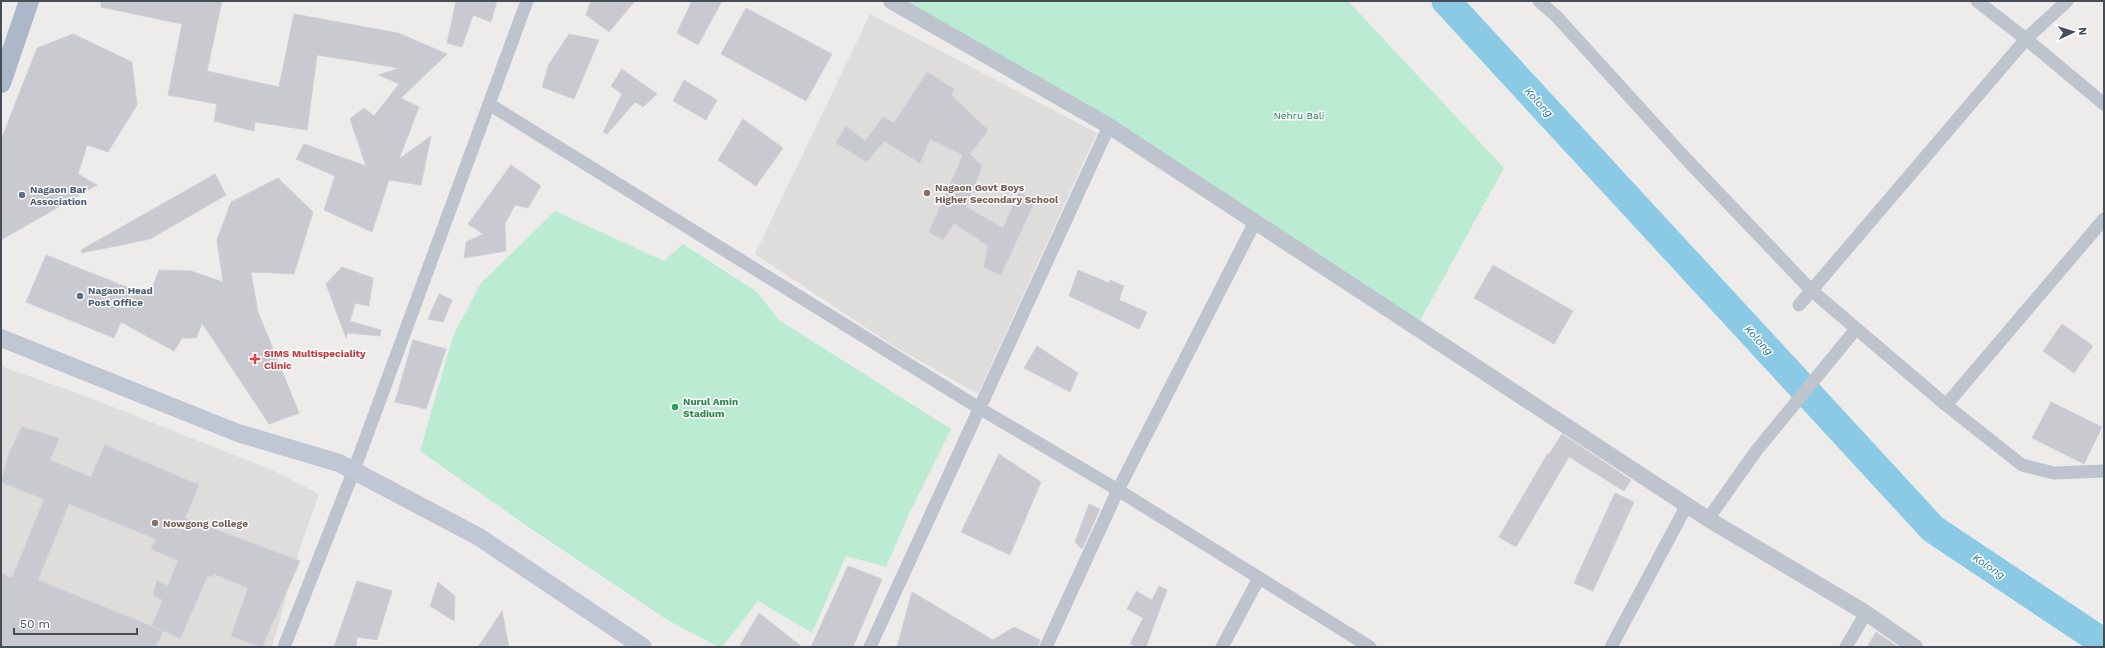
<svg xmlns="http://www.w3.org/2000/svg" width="2105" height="648" font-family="'Work Sans',sans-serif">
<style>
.education{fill:#dfdddc}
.green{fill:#bbebd2}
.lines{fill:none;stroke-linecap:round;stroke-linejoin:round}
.river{stroke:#8acae5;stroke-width:29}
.building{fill:#c9cad0;stroke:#d0d1d7}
.minor{stroke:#bdc4cd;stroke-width:13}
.tertiary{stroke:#bdc4cd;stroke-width:16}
.secondary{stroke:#bfc7d4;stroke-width:18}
.primary{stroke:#acb8c9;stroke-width:20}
.education-dot{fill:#8d6e63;stroke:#fff;stroke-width:1.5}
.service-dot{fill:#5c6f8a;stroke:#fff;stroke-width:1.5}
.health-dot{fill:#e0444e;stroke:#fff;stroke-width:1.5}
.leisure-dot{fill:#2e9e5b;stroke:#fff;stroke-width:1.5}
.labels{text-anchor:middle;stroke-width:3;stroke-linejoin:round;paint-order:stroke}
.park-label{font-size:10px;fill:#1b734f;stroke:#fff}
.education-label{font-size:10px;font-weight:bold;fill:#785e54;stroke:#fff;text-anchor:start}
.service-label{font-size:10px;font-weight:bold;fill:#4e5e75;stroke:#fff;text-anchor:start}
.health-label{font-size:10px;font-weight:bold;fill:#be3a42;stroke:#fff;text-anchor:start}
.leisure-label{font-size:10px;font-weight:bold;fill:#27864d;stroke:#fff;text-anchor:start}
.water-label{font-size:11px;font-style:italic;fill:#14739b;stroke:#fff}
</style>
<rect width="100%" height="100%" fill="#eeeceb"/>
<path class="education" d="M870,14l227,119 -119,261 -86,-49 -137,-91z
M1,366l92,33 179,71 47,24 -20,57 -27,96h-271z"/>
<path class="green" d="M891,1h457l156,167 -88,160 -307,-202z
M555,211l109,50 19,-17 74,48 22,28 172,109 -42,85 -23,53 -40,-11 -34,77 -54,-32 -36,46h-3l-50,-26 -142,-95 -107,-75 33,-115 28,-53z"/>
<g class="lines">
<path class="river" d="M1446,1l487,528 171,114"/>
</g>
<path class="building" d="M101,1h121l-15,70 72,16 15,-73 104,19 49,21 -46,44 18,9 -20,52 32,-23 -10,49 -32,-5 -17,52 -48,-22 11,-34 -39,-17 8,-15 62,22 -16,-47 14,-11 10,8 25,-32 -20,-9 20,-7 -82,-13 -10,75 -52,-8 -1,9 -40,-10 3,-17 -49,-9 14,-71 -81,-17z
M456,1h41l-6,21 -18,-7 -11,32 -15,-4z
M591,1h44l-26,31 -23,-17z
M692,1h30l-24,44 -21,-12z
M746,8l86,46 -26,47 -85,-47z
M73,34l59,28 5,43 -29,47 -21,-7 -9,29 19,11 -96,55v-100l36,-92z
M569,34l30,6 -25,59 -32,-12 7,-23z
M622,69l35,25 -14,13 -8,-5 -28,32 -4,-2 19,-38 -11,-8z
M927,72l27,17 -3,6 37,35 -18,24 12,12 -16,41 37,21 16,-36 16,9 -34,74 -17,-8 4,-21 -34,-23 -11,17 -14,-8 34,-77 -33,-16 -10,24 -36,-22 -17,21 -31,-19 10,-17 19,15 18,-24 11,6z
M684,80l33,20 -11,20 -33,-19z
M743,119l40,29 -27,38 -38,-26z
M511,165l30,21 -13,22 -13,-3 -10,19 1,27 -42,7 2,-16 17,-8 -15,-10z
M215,174l11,21 -76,44 -68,14 -1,-3z
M278,178l35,34 -19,62 -43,-2 7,40 41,101 -30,11 -67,-101 -6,15h-14l-8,13 -53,-29 -7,16 -88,-36 20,-47 103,41 10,-26 32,1 32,11 -6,-42 14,-38z
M1493,265l80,46 -19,33 -80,-46z
M342,267l31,11 -4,28 -14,-3 -5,18 31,9 -1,6 -33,-3 -1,5 -20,-54z
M1078,270l31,13 1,-3 14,6 -5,14 28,12 -8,17 -70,-33z
M439,294l13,6 -9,22 -15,-3z
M2062,324l31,22 -19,27 -31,-22z
M413,340l33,9 -20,60 -31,-7z
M1037,346l41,27 -8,19 -46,-24z
M2051,402l51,25 -18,37 -52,-26z
M22,427l37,11 -9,22 41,17 14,-32 94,40 -14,33 115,43 -38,86 -31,-11 17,-48 -34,-14 -2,3 -4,-2 -28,64 -28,-14 11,-25 -10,-4 4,-16 11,6 10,-26 -27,-11 5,-10 -87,-35 -31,76 125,51 -7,16h-155v-74l11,5 32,-79 -43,-17 8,-29z
M1562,434l69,46 -7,11 -55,-34 -53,90 -17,-10 49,-84 1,1z
M999,454l42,28 -31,73 -49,-23z
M1615,493l19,9 -41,89 -19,-8z
M1089,504l11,5 -18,40 -7,-7z
M848,566l34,13 -29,68h-42z
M357,581l35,10 -15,49 -20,-3 -1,10h-22z
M438,582l17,14 -1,25 -24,-15z
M1159,586l8,4 -21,57h-8l-8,-3 13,-26 -16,-9 9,-18 16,9z
M912,592l81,48 21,-13 26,13 -2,7h-141z
M502,611l7,36h-31z
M759,613l43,34h-63z
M1876,632l22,15h-31z"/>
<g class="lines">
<path class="minor" d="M1539,1l18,16 131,144 123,129 135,115 76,60 32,8 50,-2
M1977,1l49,38 78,65
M489,104l490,304 139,82 252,157
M1799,305l227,-266 41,-38
M1946,405l158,-186
M1708,519l48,-68 100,-122
M284,647l70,-177 173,-469
M870,647l239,-521
M1046,647l72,-157 137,-268
M1222,647l37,-69
M1611,647l76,-142
M1846,647l20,-34"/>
<path class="tertiary" d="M891,1l218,125 599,393 158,94 49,34"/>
<path class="secondary" d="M1,338l237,95 101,30 140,74 164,110"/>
<path class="primary" d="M1,83l28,-82"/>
</g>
<g class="education-dot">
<circle cx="927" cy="193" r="4"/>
<circle cx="155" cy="523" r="4"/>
</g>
<g class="service-dot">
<circle cx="22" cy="195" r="4"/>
<circle cx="80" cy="296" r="4"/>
</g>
<path class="health-dot" d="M253 353h4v4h4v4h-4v4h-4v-4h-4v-4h4z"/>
<circle class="leisure-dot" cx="675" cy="407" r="4"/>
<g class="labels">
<g class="park-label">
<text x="1299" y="119">Nehru Bali</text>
</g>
<g class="education-label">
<text x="935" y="191">Nagaon Govt Boys<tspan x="935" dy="12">Higher Secondary School</tspan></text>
<text x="163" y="527">Nowgong College</text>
</g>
<g class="service-label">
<text x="30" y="193">Nagaon Bar<tspan x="30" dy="12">Association</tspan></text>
<text x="88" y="294">Nagaon Head<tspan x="88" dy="12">Post Office</tspan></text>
</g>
<g class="health-label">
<text x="264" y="357">SIMS Multispeciality<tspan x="264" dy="12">Clinic</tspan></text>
</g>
<g class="leisure-label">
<text x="683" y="405">Nurul Amin<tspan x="683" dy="12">Stadium</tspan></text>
</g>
<g class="water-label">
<text transform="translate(1539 102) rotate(47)" y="4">Kolong</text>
<text transform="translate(1759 340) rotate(47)" y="4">Kolong</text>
<text transform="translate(1989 566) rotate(34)" y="4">Kolong</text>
</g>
</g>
<rect width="2105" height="648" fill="none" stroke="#454d57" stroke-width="4"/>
<g transform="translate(2073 32) rotate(86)" stroke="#ffffff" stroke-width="3" paint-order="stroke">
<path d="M0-3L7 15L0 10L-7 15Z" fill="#454d57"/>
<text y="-6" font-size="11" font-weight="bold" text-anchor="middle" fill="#454d57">N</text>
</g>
<path d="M14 628v6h123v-6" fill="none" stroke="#454d57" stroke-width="2"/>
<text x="20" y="628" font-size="12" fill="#454d57" stroke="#ffffff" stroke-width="3" paint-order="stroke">50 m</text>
</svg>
